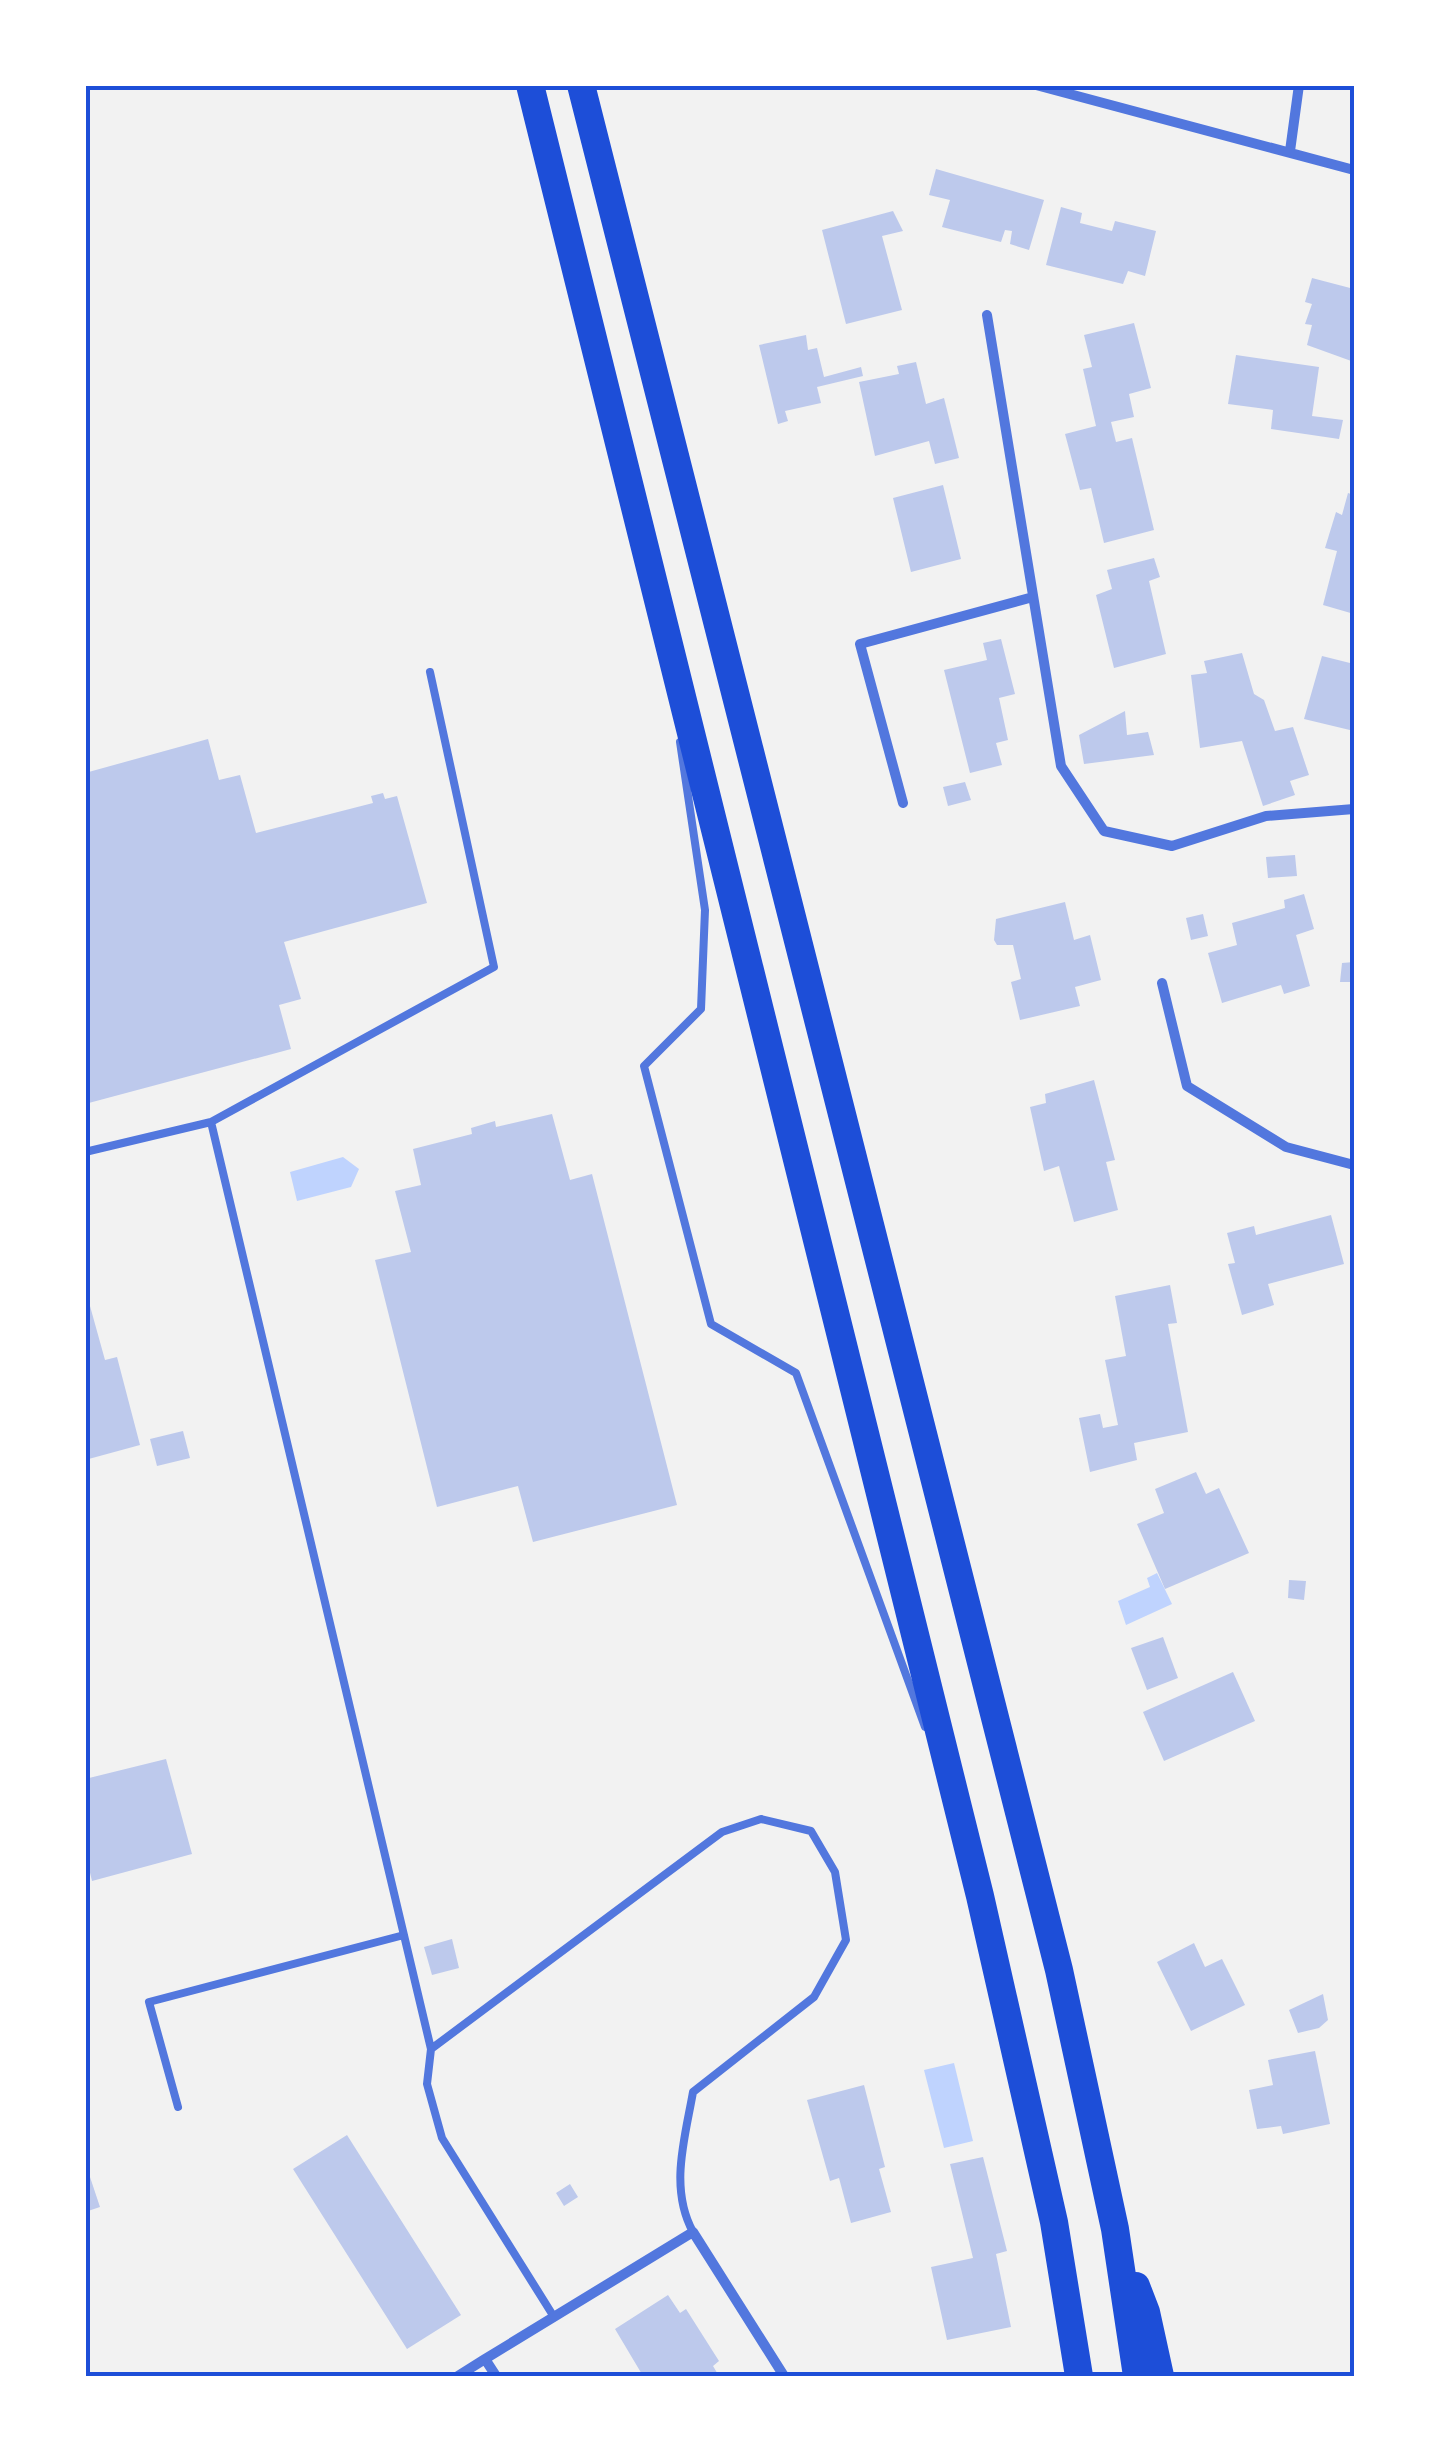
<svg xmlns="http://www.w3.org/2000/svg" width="1439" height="2461" font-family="'Fira Sans',sans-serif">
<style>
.water{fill:#bfd3fe}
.building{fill:#bdc9ec}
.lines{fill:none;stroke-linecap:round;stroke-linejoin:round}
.service{stroke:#5277de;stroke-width:8}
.minor{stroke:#5277de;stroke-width:10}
.trunk{stroke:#1d4ed8;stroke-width:28}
.neatline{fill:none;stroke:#1d4ed8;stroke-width:4}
</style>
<rect width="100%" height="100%" fill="#f2f2f2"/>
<path class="water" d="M343,1157l16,12 -8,18 -54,14 -7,-29z
M1157,1573l15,31 -46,21 -8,-24 32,-14 -3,-9z
M954,2063l19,78 -29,7 -20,-78z"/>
<path class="building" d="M936,169l108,31 -15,50 -19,-6 2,-13 -7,-1 -4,12 -59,-15 8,-27 -21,-5z
M1061,207l21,6 -2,10 32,8 3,-10 41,10 -11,45 -17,-5 -5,13 -77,-19z
M893,211l10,20 -21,5 20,74 -56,14 -24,-94z
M1312,278l42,11v73l-47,-17 5,-20 -7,-1 7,-20 -7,-2z
M1134,323l17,65 -22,6 5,23 -23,5 5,20 16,-4 22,92 -50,13 -13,-55 -11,2 -15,-56 31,-8 -13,-57 9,-2 -8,-32z
M806,335l2,15 9,-2 7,29 37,-10 2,9 -46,11 4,16 -36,8 3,10 -10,3 -19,-79z
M1236,355l83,12 -7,49 31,4 -4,19 -68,-10 2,-19 -45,-6z
M916,362l10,42 18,-6 15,60 -24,6 -6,-23 -54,15 -16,-74 40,-8 -2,-8z
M943,485l18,74 -50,13 -18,-74z
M1348,493l6,2v119l-31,-9 14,-54 -12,-3 11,-36 6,3z
M1154,558l6,19 -11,4 17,73 -52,14 -18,-73 16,-6 -5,-19z
M1001,639l14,55 -16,4 9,42 -12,3 6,22 -32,8 -26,-103 43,-10 -4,-17z
M1242,653l12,41 10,6 11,31 18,-4 16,48 -19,6 5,14 -32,11 -21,-65 -42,7 -9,-73 16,-2 -3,-12z
M1322,656l32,8v67l-50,-12z
M1125,711l2,24 21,-3 6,23 -70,9 -5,-29z
M208,739l11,41 21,-5 16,58 117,-30 -2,-7 12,-3 2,6 12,-3 30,107 -143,39 17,57 -22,6 12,44 -206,55v-331z
M965,782l6,18 -23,6 -5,-19z
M1295,855l2,21 -29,2 -2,-21z
M1304,894l10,35 -18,6 14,51 -26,8 -3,-9 -59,18 -14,-50 29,-8 -5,-22 53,-15 -1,-8z
M1065,902l9,38 16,-5 11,45 -26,7 5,19 -60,14 -9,-38 10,-3 -8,-34h-16l-3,-5 2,-21z
M1203,914l5,22 -17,4 -5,-22z
M1354,962v20h-14l2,-19z
M1094,1080l21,80 -9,2 12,48 -44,12 -15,-56 -15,5 -14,-64 16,-4 -1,-9z
M552,1114l18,66 22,-6 85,331 -144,37 -15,-56 -81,21 -62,-247 36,-8 -16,-61 26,-6 -8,-36 59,-15 -1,-6 24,-7 1,6z
M1331,1215l13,49 -76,20 6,21 -32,10 -14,-51 7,-1 -8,-30 27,-7 2,9z
M1170,1285l7,38 -9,1 20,108 -54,11 3,17 -47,12 -11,-54 21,-4 3,14 15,-3 -13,-65 21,-4 -11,-60z
M85,1288l20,72 12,-3 23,88 -55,15z
M183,1431l7,27 -33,8 -7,-27z
M1196,1472l10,22 13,-6 30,65 -84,36 -28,-65 27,-11 -9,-24z
M1289,1580l17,1 -2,19 -16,-2z
M1163,1637l15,41 -31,12 -16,-42z
M1233,1672l22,49 -91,40 -21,-49z
M166,1759l26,95 -100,27 -7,-29v-73z
M452,1939l7,29 -27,7 -8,-28z
M1194,1943l11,24 17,-8 23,46 -54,26 -34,-69z
M1323,1994l5,26 -9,8 -21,5 -9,-23z
M1315,2051l15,73 -47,10 -2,-8 -24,3 -8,-39 24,-5 -5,-25z
M864,2085l21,82 -6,2 12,43 -40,11 -12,-45 -9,3 -23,-81z
M347,2135l114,180 -54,34 -114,-180z
M983,2157l24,94 -11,3 15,73 -64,13 -16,-73 42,-9 -23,-94z
M85,2162l15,45 -15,5z
M570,2184l8,13 -14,9 -8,-13z
M668,2295l12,18 6,-4 33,52 -6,5 6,10h-76l-28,-47z"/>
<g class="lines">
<path class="service" d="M430,672l64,295 -283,155 220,927
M680,742l25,168 -4,99 -57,57 67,258 85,49 129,354
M85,1152l126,-30
M178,2107l-29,-105 255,-67
M554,2317l-112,-179 -15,-54 4,-35 291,-217 39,-13 50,12 24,41 11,68 -32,57 -121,95c-8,46 -24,96 0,140"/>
<path class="minor" d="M1036,85l318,85
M1290,151l9,-66
M987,315l74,451 43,65 68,15 94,-30 88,-7
M903,803l-43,-159 173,-47
M1162,983l25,103 99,61 68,18
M485,2359l208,-127 91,144
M458,2376l27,-17 11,17"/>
<path class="trunk" d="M530,85l450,1811 74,326 25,154
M581,85l478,1885 56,259 22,147
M1136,2286l10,26 14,64"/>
</g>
<rect width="1439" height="2461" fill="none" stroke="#ffffff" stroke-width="175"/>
<rect x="88" y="88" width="1264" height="2286" class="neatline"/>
</svg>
